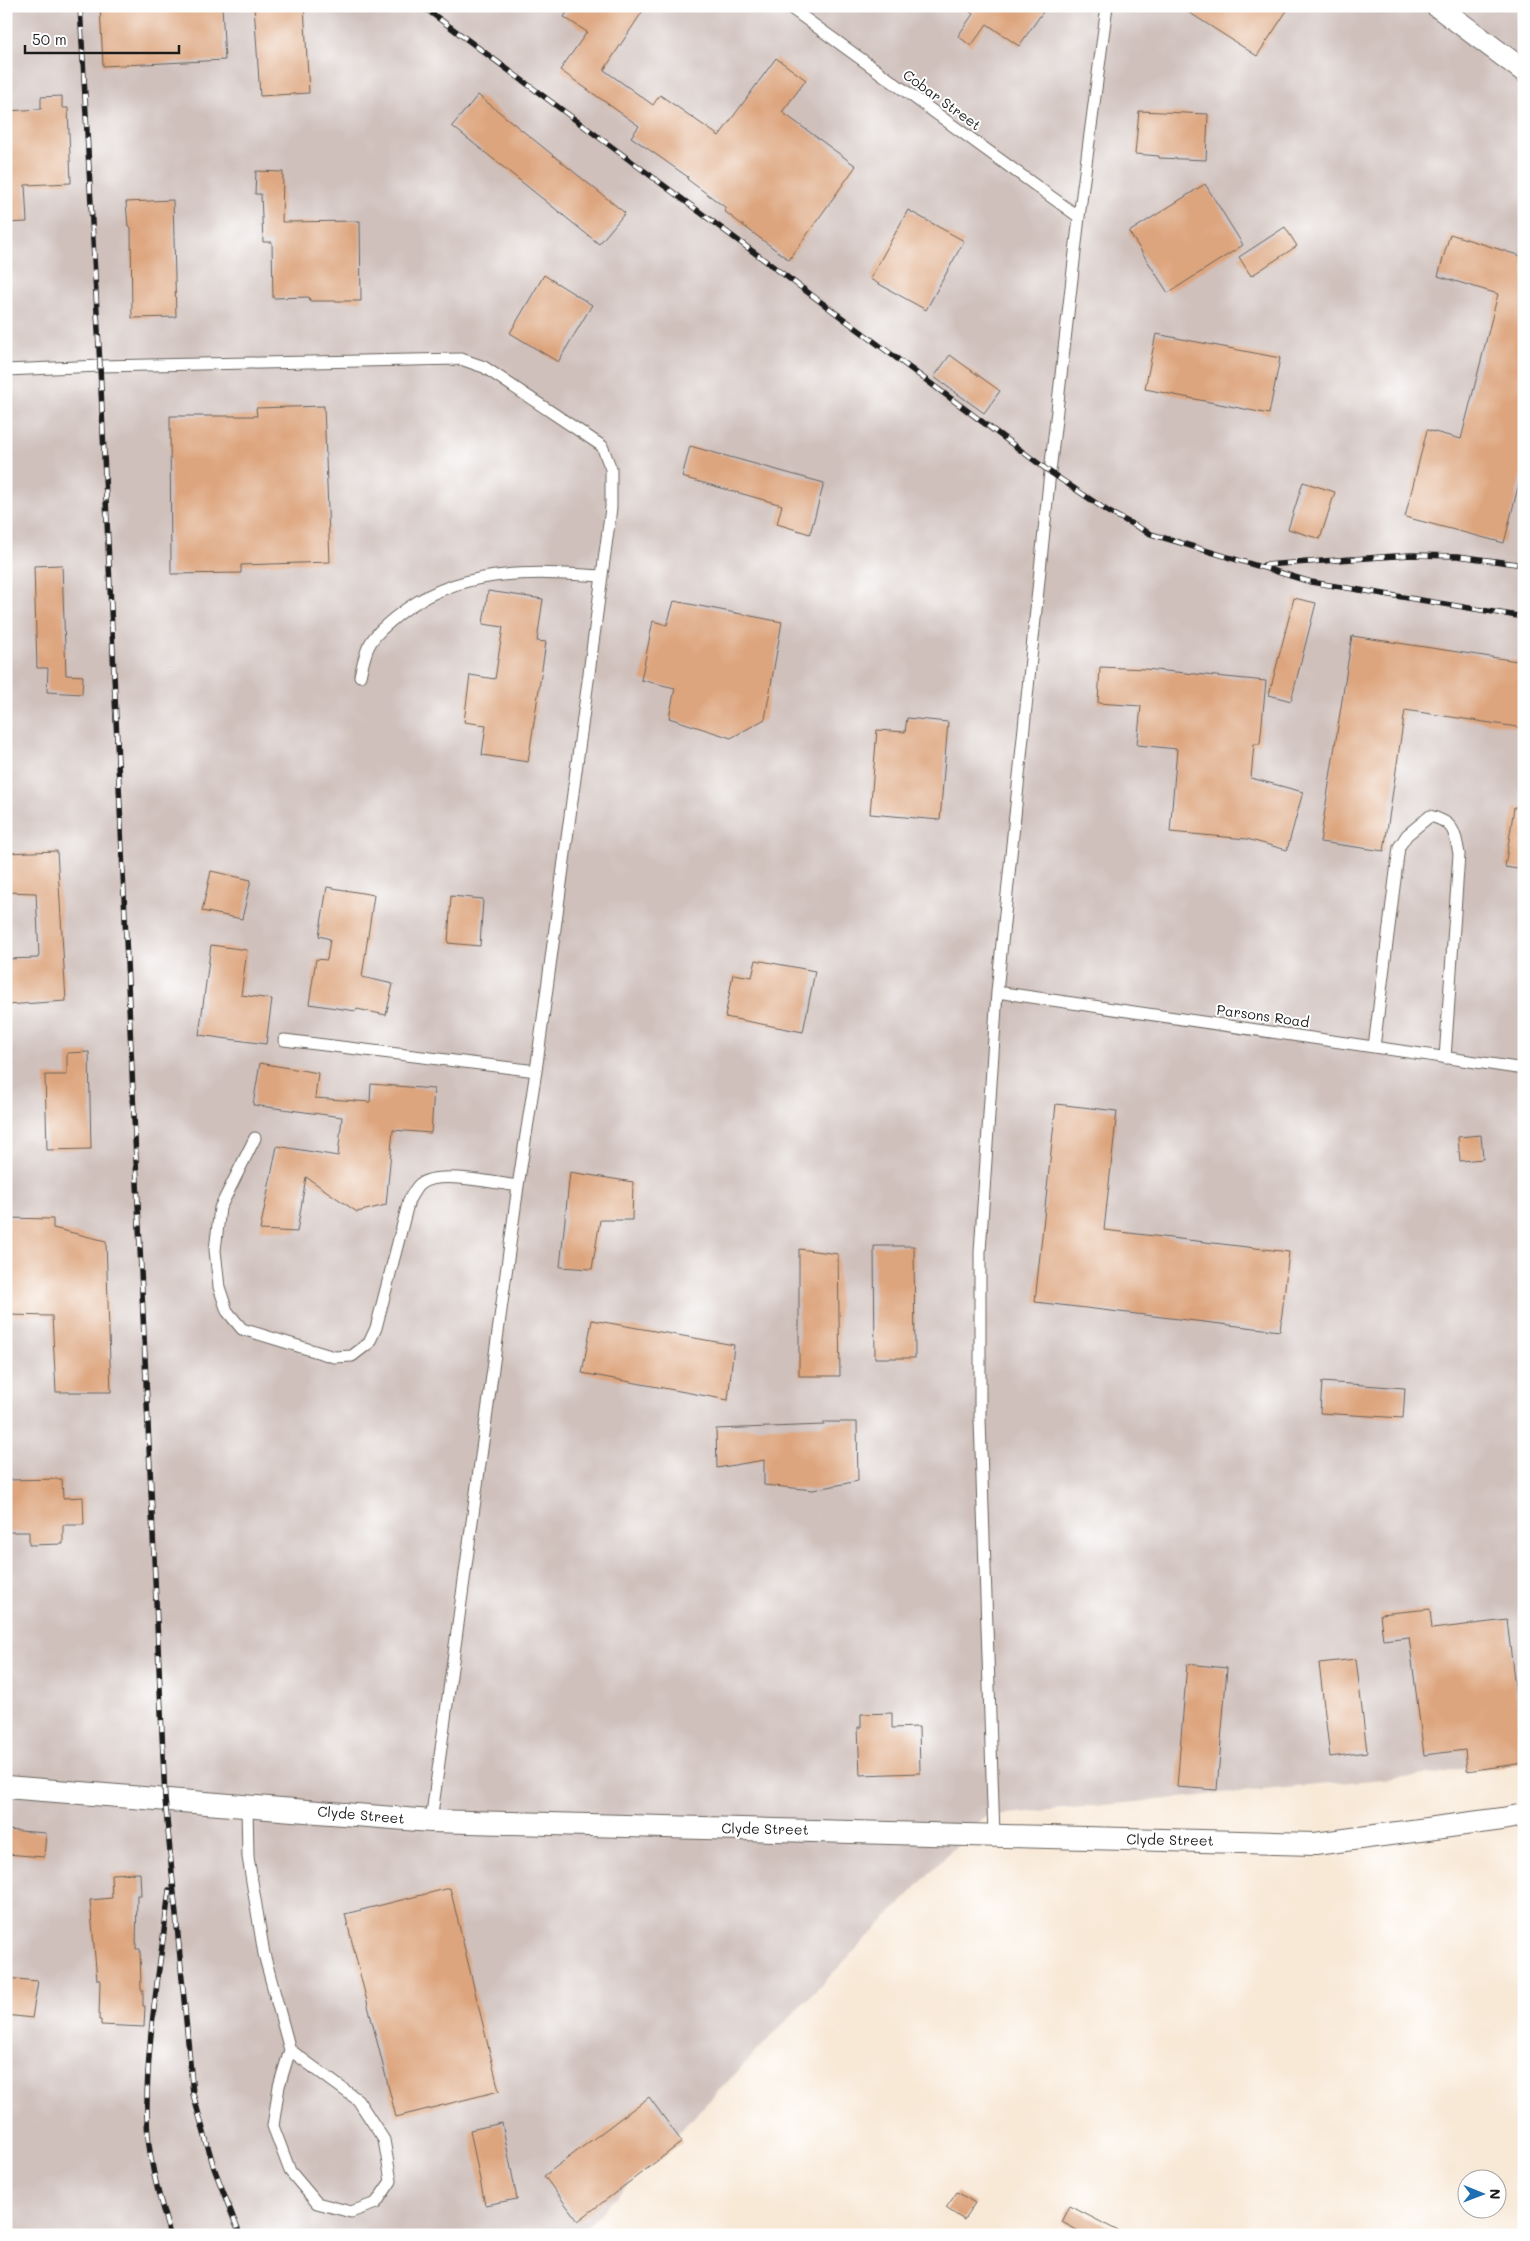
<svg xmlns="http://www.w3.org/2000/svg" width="1530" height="2241" font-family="Mali,sans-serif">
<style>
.industrial{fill:#cfc0bb}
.building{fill:#dda57e}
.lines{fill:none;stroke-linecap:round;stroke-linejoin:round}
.service-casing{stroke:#69635d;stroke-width:13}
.minor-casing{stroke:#69635d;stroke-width:24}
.service{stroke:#fff;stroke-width:11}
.minor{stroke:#fff;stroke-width:22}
.rail-casing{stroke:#1c1c1c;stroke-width:5.5}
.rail{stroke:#fff;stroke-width:4;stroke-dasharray:11;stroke-linecap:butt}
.labels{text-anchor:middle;stroke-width:4;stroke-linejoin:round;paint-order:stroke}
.street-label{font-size:14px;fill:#1c1c1c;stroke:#fff}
</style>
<rect width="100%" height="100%" fill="#fff"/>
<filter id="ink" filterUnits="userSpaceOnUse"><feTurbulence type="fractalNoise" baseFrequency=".02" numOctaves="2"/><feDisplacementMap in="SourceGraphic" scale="10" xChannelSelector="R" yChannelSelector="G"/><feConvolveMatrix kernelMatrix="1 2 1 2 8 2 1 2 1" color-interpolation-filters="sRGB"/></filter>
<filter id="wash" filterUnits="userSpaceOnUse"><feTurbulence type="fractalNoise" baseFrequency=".0096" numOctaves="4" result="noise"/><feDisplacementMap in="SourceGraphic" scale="20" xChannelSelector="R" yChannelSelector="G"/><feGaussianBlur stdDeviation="1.12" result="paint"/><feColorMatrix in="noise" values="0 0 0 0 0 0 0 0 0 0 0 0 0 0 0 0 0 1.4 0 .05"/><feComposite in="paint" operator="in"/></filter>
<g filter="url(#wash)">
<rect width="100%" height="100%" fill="#f8e8d6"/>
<path class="industrial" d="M6,6h1518v1748l-87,20 -452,42 -406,419h-573z"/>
<g id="blocks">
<path class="building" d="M100,6h122l3,54 -122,6z
M254,6h50l5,87 -49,3z
M571,6h75l-42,64 49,35 7,-10 59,41 57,-78 30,22 -24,32 74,54 -67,94 -65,-49 2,-3 -39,-29 1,-2 -57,-40 8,-11 -79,-56 27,-38 -23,-15z
M962,6h85l-28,40 -32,-22 -16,22 -13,-10 15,-22z
M1179,6h111l-33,50z
M478,95l147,118 -26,31 -147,-118z
M62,96v12h6l3,75 -46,2 2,37 -21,1v-112l35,-2v-12z
M1139,111l69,3 -2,46 -47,-2v-2l-24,-2z
M256,171l27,1 -1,50 78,-1 1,80h-51l-1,-4 -36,1 -1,-56h-9l-2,-48h-6z
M1205,184l38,61 -75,48 -39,-61z
M173,200l3,117 -44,1 -1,-91h-3l-2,-25z
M908,210l56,31 -38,69 -56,-31z
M1285,227l12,19 -46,30 -12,-19z
M1450,234l74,23v206l-20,80 -99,-26 22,-87 34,9 37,-145 -60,-18z
M544,275l48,30 -34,57 -48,-29z
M1156,334l124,24 -11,56 -124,-25z
M950,355l50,36 -16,22 -50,-36z
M324,406l6,156 -89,3v8l-70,1 -1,-158h87l-1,-8z
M690,446l134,37 -14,51 -33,-10 5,-19 -100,-28z
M1303,482l32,10 -15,47 -32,-10z
M62,565l4,110 17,1 -1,18 -35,-2 1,-24h-11l-3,-102z
M488,591l55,8 -6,42 9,1 -18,120 -46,-7 4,-30 -22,-3 6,-47 25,4 8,-52 -20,-3z
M1294,598l22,5 -25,98 -22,-6z
M674,601l108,21 -17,97 -34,19 -62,-20 6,-30 -34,-8 12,-59 14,4z
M1352,636l172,26v66l-119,-18 -21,141 -64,-9z
M1100,667l45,2 121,12 -6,63h-6l-3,34 52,14 -16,58 -40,-11 -77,-7 7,-83 -40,-4 4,-39 -43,-3z
M907,718l41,4 -8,98 -70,-6 7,-84 28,2z
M1514,807l10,1v62l-19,-3z
M57,851l9,150 -60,4v-46l32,-1 1,-3 -3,-62 -30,-1v-39z
M211,871l40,9 -9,39 -40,-8z
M327,887l47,8 -12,82 31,7 -7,31 -29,-6 -1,2 -47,-7 7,-45 11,1 3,-21 -11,-3z
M451,896l32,3 -3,47 -32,-3z
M211,945l36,5 -6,45 31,4 -6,45 -67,-9z
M756,960l59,11 -12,61 -78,-15 8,-43 19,3z
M89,1052l2,97 -44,1 -2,-75h22v-22z
M260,1063l58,10 -3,25 55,4 1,-18 63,5 -3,44 -38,-3 -7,75 -29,7 -51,-35 -9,55 -37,-2 17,-84 61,10 4,-39 -89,-12z
M1056,1104l61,7 -13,119 185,22 -9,79 -245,-29z
M1481,1135l2,24 -23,2 -2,-24z
M570,1172l63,10 -1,38h-32l-8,49 -32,-2z
M6,1218l47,1v9l53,13 5,151h-55l-4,-76 -46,-1z
M874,1246h40l1,112h-40z
M799,1249l39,5 2,122h-41z
M592,1320l142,25 -6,55 -146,-27z
M1322,1382l83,6 -2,30 -83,-5z
M824,1422h33l1,59 -45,9 -49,-5v-25l-47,8 -1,-39 108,-4z
M62,1479l1,19 20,-1 1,28h-21v19l-34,1v-13h-23l1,-52z
M1430,1609l2,20 75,-9 17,143 -57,8 -2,-21 -41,5 -15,-118 -26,3 -3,-26z
M1356,1659l11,93 -37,5 -11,-94z
M1187,1664l40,4 -10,122 -40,-3z
M892,1713v15l27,-1 1,46 -60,2 -2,-48h3v-13z
M6,1830l40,3 -2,24 -38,-3z
M140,1873l1,22h-4l-1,54h4l1,41h2v16h2l-1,21 -43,-2v-5h-2l1,-40h-3l-7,-80 22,-2 -1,-24z
M450,1888l49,203 -103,26 -51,-203z
M6,1978l32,3 -6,37 -26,-3z
M649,2097l33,45 -104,79 -34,-45z
M502,2123l15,76 -32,6 -15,-75z
M957,2192l18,11 -11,17 -18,-12z
M1070,2206l56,29h-40l-24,-13z"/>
</g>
</g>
<g filter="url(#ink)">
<use href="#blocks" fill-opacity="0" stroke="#69635d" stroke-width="1"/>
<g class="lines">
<g class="service-casing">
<path id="service" d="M788,6l291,211
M6,370l94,-4 361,-7 23,8 118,79 9,23v39l-75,563 -18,115 -87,635
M360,676c2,-9 4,-18 7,-26 5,-14 19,-25 30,-34 59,-48 132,-45 204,-40
M997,992l527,77
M284,1040l252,31
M1374,1047l25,-200 8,-12 23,-19c24,6 25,16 29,38l-14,204
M255,1138l-35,70 -5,42 4,37 8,24 15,18 92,28 18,-1 17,-13 7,-15 33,-128c3,-5 7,-13 11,-16 18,-14 76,-1 98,2
M247,1806l1,51 16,97 26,96 -11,36 -6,40 17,45 27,32 34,9 25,-9 15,-22 -7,-41 -26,-40 -68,-50
M994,1835l-14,-416v-167l17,-260 53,-520 29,-255 28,-211"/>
</g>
<g class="minor-casing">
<path id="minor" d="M1437,6l87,65
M6,1787l425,34 884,23 187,-25 22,-4"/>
</g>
<use href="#service" class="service"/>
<use href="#minor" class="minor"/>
<g class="rail-casing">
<path id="rail" d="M80,6l20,360 65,1433 28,295 21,74 26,67
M422,6l628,466 59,40 42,22 160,48 213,35
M6,16l5,-10
M1264,565l147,-10 47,1 66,9
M169,1890c-8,75 -23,149 -22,225 0,41 12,81 23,120"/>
</g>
<use href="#rail" class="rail"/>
</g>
</g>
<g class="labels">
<g class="street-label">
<text transform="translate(942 100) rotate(36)" y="5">Cobar Street</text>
<text transform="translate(1263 1016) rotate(8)" y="5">Parsons Road</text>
<text transform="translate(361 1815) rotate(5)" y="5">Clyde Street</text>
<text transform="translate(765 1829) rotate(1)" y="5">Clyde Street</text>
<text transform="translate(1170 1840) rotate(1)" y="5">Clyde Street</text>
</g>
</g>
<rect width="1530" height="2241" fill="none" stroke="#fff" stroke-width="25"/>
<g transform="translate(1482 2194) rotate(91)"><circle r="24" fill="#ffffff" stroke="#a4a4a4"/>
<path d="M0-4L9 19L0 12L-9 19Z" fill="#1f6fb2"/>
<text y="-8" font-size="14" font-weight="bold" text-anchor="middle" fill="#1c1c1c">N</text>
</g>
<path d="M25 45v8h154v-8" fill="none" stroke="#1c1c1c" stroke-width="2.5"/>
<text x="32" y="45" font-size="15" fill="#1c1c1c" stroke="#ffffff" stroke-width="4" paint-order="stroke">50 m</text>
</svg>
